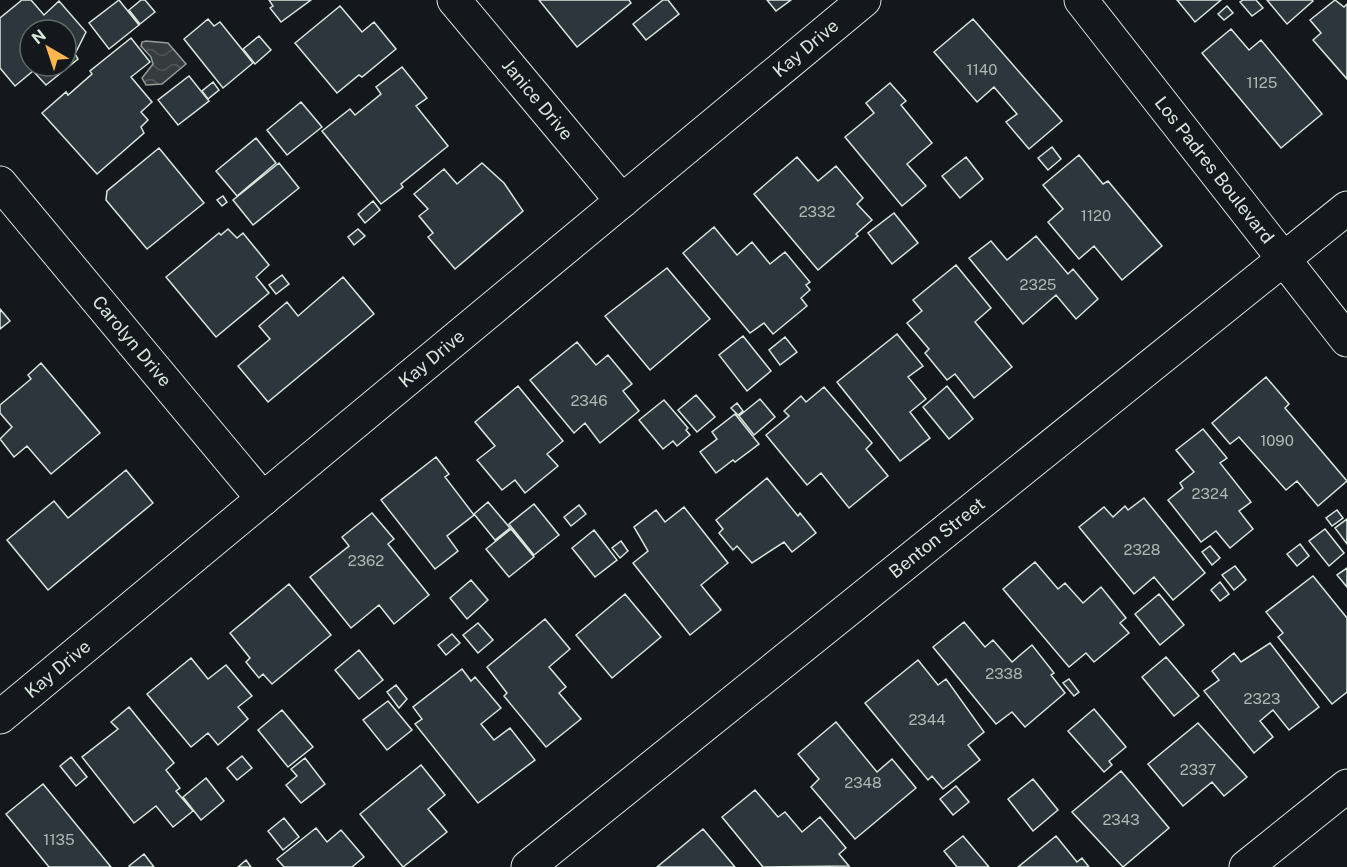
<svg xmlns="http://www.w3.org/2000/svg" width="1347" height="867" font-family="'Public Sans',sans-serif">
<style>
.water{fill:url(#water-waves);stroke:#939e99;stroke-width:1.5}
.building{fill:#2c363c;stroke:#d8e6dc;stroke-width:1.5;fill-rule:evenodd}
.lines{fill:none;stroke-linecap:round;stroke-linejoin:round}
.street-casing{stroke:#d8e6dc;stroke-width:35}
.secondary-casing{stroke:#d8e6dc;stroke-width:35}
.street{stroke:#14181c;stroke-width:33}
.secondary{stroke:#14181c;stroke-width:33}
.labels{text-anchor:middle;stroke-width:4.5;stroke-linejoin:round;paint-order:stroke}
.number-label{font-size:15px;fill:#adbab4}
.street-label{font-size:18px;fill:#d8e6dc;stroke:#14181c}
</style>
<defs>
<pattern id="water-waves" width="16" height="10" patternUnits="userSpaceOnUse" patternTransform="scale(1.5)"><rect width="16" height="10" fill="#363b3e"/><path d="M0 5q4-4 8 0t8 0" fill="none" stroke="#525759"/></pattern>
</defs>
<rect width="100%" height="100%" fill="#14181c"/>
<path class="water" d="M146,41l22,2 18,21 -24,20 -16,1 -4,-7 11,-14 -2,-7 -10,-11 1,-4z"/>
<path class="building" d="M22,0h9l13,15 15,-14 27,31 -11,22 3,5 -32,26 -13,-14 -18,15 -15,-18v-50zM30,30h36v36h-36z
M119,0l20,25 -30,24 -20,-26z
M141,0h4l10,12 -15,12 -11,-14z
M269,0h42l-30,22 -11,-14 3,-2z
M539,0h90l2,3 -54,44z
M663,0h5l11,14 -33,26 -13,-16z
M767,0h24l-15,11z
M1177,0h44l-26,22z
M1243,0h13l7,8 -11,8 -12,-14z
M1267,0h45l1,1 -26,23z
M1335,0l9,7 3,-3v75l-34,-39 8,-7 -11,-13z
M340,6l22,26 12,-10 22,27 -34,28 -3,-2 -22,18 -42,-50z
M1227,6l6,7 -9,7 -6,-6z
M208,19l6,7 6,-4 33,41 -30,25 -39,-49z
M973,19l89,102 -33,28 -23,-27 11,-8 -23,-27 -17,15 -43,-50z
M1231,29l18,21 12,-10 61,74 -41,34 -79,-95z
M259,36l12,14 -16,14 -12,-15z
M131,38l19,24 -19,15 21,25 -11,10 7,8 -7,7 3,6 -47,41 -55,-61 24,-21 2,3 24,-21 -2,-3z
M402,67l25,31 -11,8 32,40 -47,38 2,3 -22,17 -59,-73 28,-22 5,6 26,-21 -5,-7z
M189,76l20,25 -31,24 -20,-25z
M213,82l6,8 -11,9 -6,-8z
M890,83l16,18 -5,4 31,38 -25,21 19,22 -24,20 -57,-69 29,-24 -8,-10z
M301,102l21,25 -35,28 -20,-25z
M256,138l20,25 -39,33 -21,-25z
M1052,147l9,12 -13,11 -10,-12z
M159,148l45,55 -57,46 -41,-49 1,-9z
M1079,155l24,29 5,-3 54,65 -40,34 -28,-34 -15,13 -31,-37 15,-13 -20,-24z
M797,157l21,24 18,-15 27,32 -6,6 15,16 -16,14 2,2 -40,34 -64,-76z
M966,157l17,22 -23,19 -18,-22z
M279,163l20,25 -46,37 -20,-25z
M482,163l22,20 19,28 -68,58 -27,-32 5,-4 -14,-17 9,-7 -14,-15 30,-25 13,15z
M223,196l4,6 -5,4 -5,-6z
M373,201l7,9 -15,13 -7,-9z
M894,213l24,30 -26,21 -24,-31z
M714,227l23,28 15,-13 18,22 15,-12 25,30 -4,3 4,5 -9,8 6,8 -34,28 -9,-11 -14,10 -67,-80z
M228,229l9,9 6,-5 26,32 -13,12 13,16 -53,44 -50,-60 53,-44 2,2z
M358,229l7,7 -11,9 -6,-8z
M1036,236l32,38 5,-5 25,30 -22,20 -20,-24 -33,29 -54,-66 22,-17 16,19z
M956,265l35,43 -16,14 37,45 -38,31 -19,-24 -8,6 -22,-27 4,-4 -22,-26 15,-12 -9,-11z
M667,268l43,51 -60,51 -45,-54z
M282,275l7,9 -13,10 -7,-9z
M343,277l31,37 -106,88 -30,-36 32,-27 -11,-13 28,-24 11,14z
M0,309l10,12 -10,8z
M897,334l26,32 -15,11 18,22 -16,13 20,26 -30,23 -63,-79z
M743,336l28,35 -24,20 -28,-36z
M785,337l12,15 -17,13 -11,-15z
M577,342l19,23 12,-10 24,29 -9,7 16,20 -39,32 -15,-20 -11,10 -44,-53z
M41,363l59,70 -49,41 -24,-28 -13,11 -14,-18 12,-12 -12,-14v-8l31,-26 -3,-4z
M1266,377l23,27 -4,4 62,73 -29,25 -21,-25 -11,9 -47,-53 -9,7 -18,-21z
M518,386l45,55 -16,13 11,12 -33,27 -10,-13 -13,10 -25,-30 18,-14 -20,-24z
M947,386l26,33 -24,20 -26,-32z
M824,387l48,56 -6,6 22,27 -39,32 -28,-35 -14,12 -41,-50 23,-19 -5,-5 17,-15 5,6z
M696,395l19,22 -18,15 -19,-22z
M760,399l15,18 -21,18 -15,-19z
M664,400l24,28 -2,2 4,5 -13,11 -4,-5 -10,8 -24,-29z
M737,403l6,8 -5,4 -7,-7z
M735,414l24,30 -24,18 -2,-2 -17,13 -16,-21 17,-13 -5,-7z
M1203,429l24,29 -7,5 31,39 -12,9 14,18 -23,19 -14,-17 -15,11 -33,-42 15,-12 -3,-5 14,-11 -18,-22z
M436,457l13,17 -4,3 29,38 -27,21 11,15 -23,18 -54,-69z
M126,470l27,33 -105,87 -41,-50 47,-39 14,17z
M767,478l31,38 2,-3 16,20 -24,19 -8,-10 -32,21 -15,-17 -4,4 -14,-17 4,-4 -7,-9z
M1144,498l61,75 -32,27 -19,-23 -20,17 -55,-67 25,-20 9,10 12,-11 3,4z
M488,502l22,26 -15,12 -21,-26z
M534,504l25,31 -25,20 -25,-31z
M579,505l7,9 -15,12 -7,-9z
M684,507l44,56 -27,22 20,25 -31,25 -57,-72 15,-12 -14,-24 22,-17 9,12z
M1337,510l6,8 -11,8 -6,-8z
M372,513l22,26 -6,5 41,51 -35,29 -15,-19 -28,23 -41,-51 39,-31 -7,-9z
M1347,519v25l-12,-16z
M511,529l23,28 -25,20 -23,-28z
M1325,529l19,24 -15,13 -20,-25z
M594,530l23,30 -22,17 -23,-29z
M621,541l7,10 -8,7 -8,-10z
M1300,544l9,12 -12,10 -10,-12z
M1210,546l10,12 -8,7 -10,-13z
M1035,562l23,27 7,-6 18,20 18,-16 25,31 -6,5 9,10 -35,29 -8,-9 -17,14 -66,-78z
M1235,566l11,14 -12,10 -12,-15z
M1347,568v19l-10,-12z
M1313,576l34,42v74l-15,12 -54,-67 5,-4 -17,-21z
M471,580l17,20 -21,19 -17,-21z
M1220,582l9,12 -9,7 -9,-11z
M289,584l42,51 -59,49 -9,-10 -4,4 -13,-16 4,-4 -20,-25z
M625,594l36,43 -49,41 -36,-43z
M1159,594l25,31 -24,20 -25,-31z
M545,619l25,30 -21,18 17,20 -7,6 22,26 -35,28 -42,-51 3,-3 -20,-26z
M964,622l21,25 8,-7 19,22 20,-17 22,28 -3,2 14,18 -40,34 -13,-15 -16,12 -63,-77z
M478,623l15,17 -15,13 -15,-18z
M452,634l8,9 -14,12 -8,-10z
M1270,643l49,64 -30,23 -16,-20 -13,11 13,16 -19,16 -50,-62 15,-11 -7,-9 22,-18 7,9z
M359,650l24,30 -24,19 -24,-29z
M1166,657l33,39 -25,20 -32,-39z
M191,658l17,21 18,-14 26,31 -14,11 10,12 -30,26 -10,-12 -17,14 -44,-53z
M918,660l20,25 8,-6 38,53 -16,13 12,15 -37,29 -11,-13 -4,4 -63,-77z
M462,669l9,12 4,-4 26,31 -20,16 13,16 16,-12 25,32 -57,43 -63,-79 7,-5 -9,-12z
M1069,679l10,13 -5,4 -11,-13z
M396,685l11,14 -8,9 -12,-16z
M388,701l24,29 -25,20 -24,-30z
M129,707l45,56 -8,7 14,18 -4,3 17,20 -20,16 -17,-21 -22,17 -52,-66 36,-28 -7,-7z
M1094,709l32,38 -17,14 3,4 -8,7 -36,-41z
M282,710l31,37 -25,20 -30,-37z
M836,722l41,50 15,-13 24,29 -61,51 -44,-52 8,-8 -21,-25z
M1198,723l49,54 -23,19 -12,-14 -29,24 -35,-42z
M242,756l10,12 -15,12 -10,-12z
M71,757l16,20 -11,9 -16,-20z
M305,758l20,26 -24,19 -15,-18 11,-9 -6,-7z
M421,765l24,30 -17,14 19,23 -44,35 -43,-53z
M1121,771l48,57 -46,39 -51,-55z
M206,778l18,23 -23,19 -18,-23z
M1033,779l25,31 -25,21 -25,-32z
M43,784l68,83h-62l-43,-53z
M956,786l13,16 -16,13 -13,-16z
M755,790l23,27 7,-5 17,20 18,-15 26,31 -7,6 10,12 -86,1 -41,-50z
M284,818l15,19 -16,13 -15,-19z
M316,828l11,14 14,-12 23,27 -12,10h-68l-7,-8z
M703,829l32,38h-78z
M963,836l26,31h-32l-13,-16z
M1056,836l21,26 5,-4 7,9h-71z
M144,854l10,13h-24l-1,-1z
M246,860l5,7h-13z"/>
<g class="lines">
<g class="street-casing">
<g id="street">
<path id="s1" d="M454,0l168,201"/>
<path id="s2" d="M0,183l263,316"/>
<path id="s3" d="M0,717l864,-717"/>
<path d="M1246,867l101,-81"/>
</g>
</g>
<g class="secondary-casing">
<g id="secondary">
<path id="s4" d="M1081,0l266,340"/>
<path id="s5" d="M528,867l819,-659"/>
</g>
</g>
<use href="#street" class="street"/>
<use href="#secondary" class="secondary"/>
</g>
<g class="labels">
<g class="number-label">
<text x="982" y="75">1140</text>
<text x="1262" y="88">1125</text>
<text x="817" y="217">2332</text>
<text x="1096" y="221">1120</text>
<text x="1038" y="290">2325</text>
<text x="589" y="406">2346</text>
<text x="1277" y="446">1090</text>
<text x="1210" y="499">2324</text>
<text x="1142" y="555">2328</text>
<text x="366" y="566">2362</text>
<text x="1004" y="679">2338</text>
<text x="1262" y="704">2323</text>
<text x="927" y="725">2344</text>
<text x="1198" y="775">2337</text>
<text x="863" y="788">2348</text>
<text x="1121" y="825">2343</text>
<text x="59" y="845">1135</text>
</g>
<g class="street-label">
<text dy="6" stroke="none"><textPath href="#s3" startOffset="1047">Kay Drive</textPath></text>
<text dy="6" stroke="none"><textPath href="#s1" startOffset="130">Janice Drive</textPath></text>
<text dy="6" stroke="none"><textPath href="#s4" startOffset="216">Los Padres Boulevard</textPath></text>
<text dy="6" stroke="none"><textPath href="#s2" startOffset="206">Carolyn Drive</textPath></text>
<text dy="6" stroke="none"><textPath href="#s3" startOffset="561">Kay Drive</textPath></text>
<text dy="6" stroke="none"><textPath href="#s5" startOffset="525">Benton Street</textPath></text>
<text dy="6" stroke="none"><textPath href="#s3" startOffset="75">Kay Drive</textPath></text>
</g>
</g>
<g transform="translate(48 48) rotate(321)"><circle r="28" fill="#14181c" stroke="#626a69" stroke-width="1.5"/>
<path d="M0-4.5L10 22L0 15L-10 22Z" fill="#ffb74d"/>
<text y="-9" font-size="16" font-weight="bold" text-anchor="middle" fill="#d8e6dc">N</text>
</g>
</svg>
